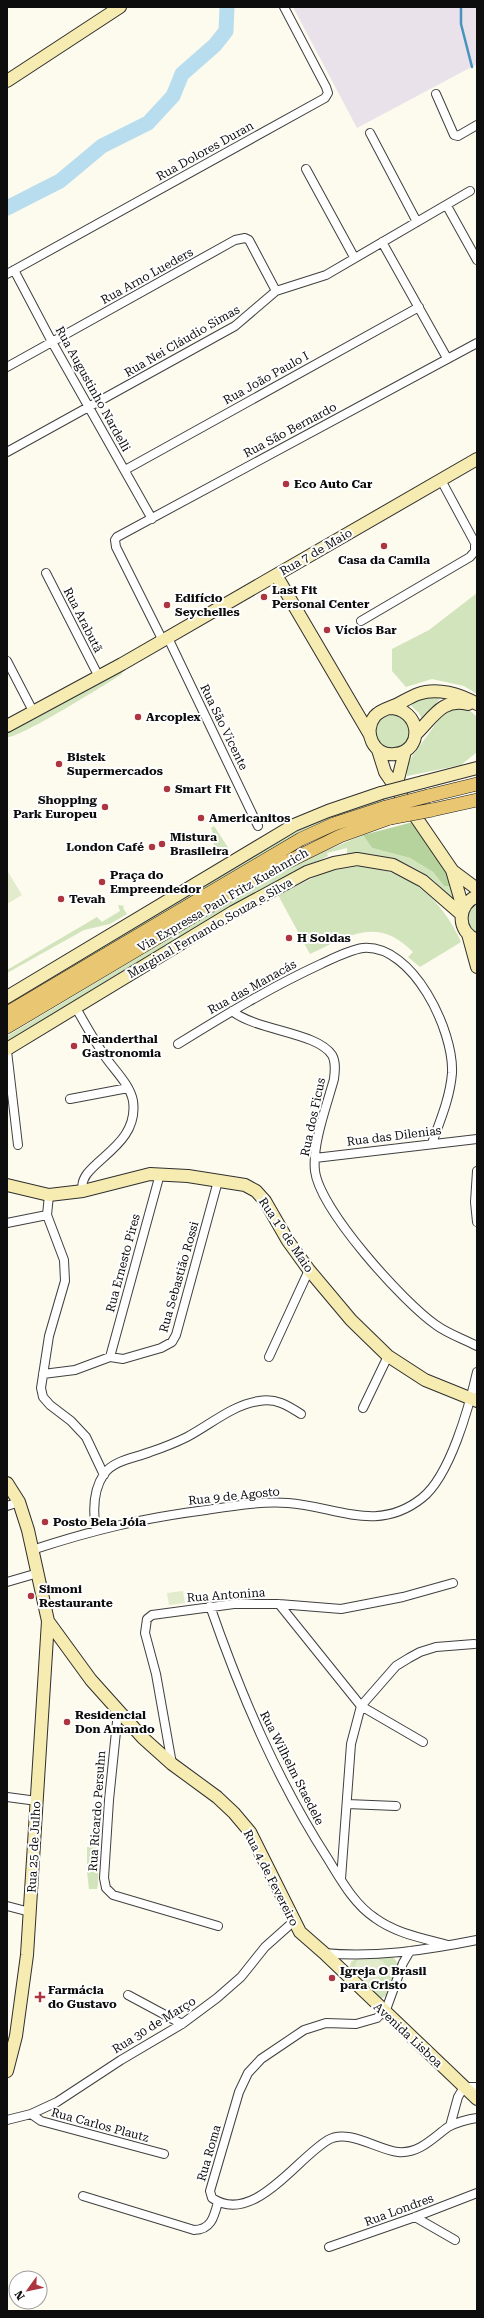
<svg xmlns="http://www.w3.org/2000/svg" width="484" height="2318" font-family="'Roboto Serif',serif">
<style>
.industrial{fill:#e9e2ea}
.green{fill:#d2e4bc}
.forest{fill:#b7d39d}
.pitch{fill:#e2eccc}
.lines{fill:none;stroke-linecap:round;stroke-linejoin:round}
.stream{stroke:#4893bd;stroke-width:2.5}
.river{stroke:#b8ddef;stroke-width:15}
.street-casing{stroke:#404040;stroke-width:10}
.secondary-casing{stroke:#2f2f2f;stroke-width:14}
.primary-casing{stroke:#1e1e1e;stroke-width:14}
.street{stroke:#fff;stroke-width:8}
.secondary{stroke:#f6ebb1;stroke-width:12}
.primary{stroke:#e9c772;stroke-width:13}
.secondary-bridge-casing{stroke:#2f2f2f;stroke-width:14;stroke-linecap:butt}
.primary-bridge-casing{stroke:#1e1e1e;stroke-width:14;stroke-linecap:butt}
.secondary-bridge{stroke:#f6ebb1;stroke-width:12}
.primary-bridge{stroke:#e9c772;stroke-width:13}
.poi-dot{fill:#ad353f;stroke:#fff;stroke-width:1.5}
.labels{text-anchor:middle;stroke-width:4;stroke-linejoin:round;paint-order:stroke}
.street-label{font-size:12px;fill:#0d0d0d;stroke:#fff}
.poi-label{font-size:12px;font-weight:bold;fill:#0d0d0d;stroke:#fff;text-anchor:start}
</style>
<rect width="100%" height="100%" fill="#fdfaee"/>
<path class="industrial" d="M293,7h184v57l-120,64z"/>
<path class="green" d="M477,593v101l-13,-8 -32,-7 -26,8 -14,-16v-22l37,-19z
M123,670l-1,4c-16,10 -105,66 -115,63v-4z
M424,695l17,2 -18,25 -4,-9 -12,-11z
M455,706l12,2 10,9v35l-16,13 -54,11v-10l4,-8 34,-47z
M397,713l13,11 -1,18 -15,9 -16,-7c-5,-20 -5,-29 19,-31z
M396,793l1,3 -49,16 -49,22 -292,173v-6l291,-171 21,-11z
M214,826l17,26 -12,5 -1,-7 -10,-14 5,-3 -2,-5z
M363,835l9,13 38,10 23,14 11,14h7l4,14c-7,-1 -16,-15 -22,-20 -23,-19 -57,-27 -86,-26v-6l-20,5 1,3 -76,39 -245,148v-7l287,-172z
M359,866c49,3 83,33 102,76l-41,25 -12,-10 5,-5c-35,-36 -64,-17 -103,2l-32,-59 47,-23z
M477,900v34l-10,-9 -2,-11z
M118,905l6,1 -1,2 4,6 -17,10 -26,6 -77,43v-3l90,-53 5,5 18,-11z
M87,1847l12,1 -1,36 -1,5h-8l-2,-17z
M392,1956l6,7v4c-4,13 -5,30 -20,32l-29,-29 2,-8 3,-2z"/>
<path class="forest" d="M413,822l36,47 2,17h-7l-11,-14 -23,-14 -38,-10 -9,-13z"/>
<path class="pitch" d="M8,872l14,23 -15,9v-31z
M183,1591l2,12 -16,2 -2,-12z
M375,1958l8,3 3,5c-5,21 -25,22 -32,2l4,-9z"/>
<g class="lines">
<path class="stream" d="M461,7v17l11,43"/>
<path class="river" d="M7,208l53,-27 42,-35 46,-23 25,-27 9,-22 33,-29 11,-14 1,-24"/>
<g class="street-casing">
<path id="street" d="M436,94l18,41 4,1 19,-11
M370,133l47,89
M306,169l48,88
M447,206l30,54
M382,242l65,116
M14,270l38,72 100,177
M7,274l318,-176 3,-5 -2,-6 -42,-80
M7,367l228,-127 10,-2 4,2 27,51
M7,452l228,-126 41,-35 50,-16 144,-84
M125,470l294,-163
M46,573l53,104
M361,621l109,-64 5,-6v-8l-34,-63
M168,638l90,188
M163,641l-47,-94 -1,-7 2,-3 360,-194
M7,661l27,52
M76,1008c9,16 18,32 28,47 9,14 26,29 29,46 7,49 -58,62 -50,90
M232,1011c25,20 85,21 100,44 4,7 3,16 2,24 -7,26 -22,65 -19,92 5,39 88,131 121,154 12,9 28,14 41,21
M178,1044c47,-29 93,-57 143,-80 13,-6 28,-14 42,-16 50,-4 91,83 89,125 -2,25 -12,48 -20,70
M7,1051l11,94
M70,1099l58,-11
M315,1158l162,-19
M477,1171l-2,31 2,20
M49,1195l-2,20 17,45 1,21 -16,55 -8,52 2,9 7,8 21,16 15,16 18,38
M7,1223l40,-8
M110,1357l50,-183
M269,1357l40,-87
M43,1374l32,-4 35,-13 13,2 38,-11 11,-6 4,-7 42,-154
M363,1408l25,-52
M7,1506l12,-4
M96,1530c-3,-18 -3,-40 8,-56 10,-14 31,-16 46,-22 12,-4 25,-9 37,-15 23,-12 45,-32 72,-36 17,-3 28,4 42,13
M32,1550c61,-20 111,-32 174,-40 26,-4 55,-9 82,-7 47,3 89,31 134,-5 28,-22 47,-91 55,-126
M7,1582l31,-9
M279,1604l82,102 62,36
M210,1606c31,89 67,174 118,253 13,21 26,45 47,59 22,16 48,20 73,27
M118,1712l-9,88 -5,78 2,10 7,7 105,31
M172,1764l-16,-90 -11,-41 2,-14 5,-4 82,-11h45l62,5 62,-12 50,-14
M7,1797l30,4
M347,1804l49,2
M341,1879l10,-135 10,-38 35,-40 13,-8 11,-6 16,-5 38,-3
M7,1906l23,6
M410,1951l-7,12 -16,44 -10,11 -21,6 -30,-1 -22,7 -43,29 -13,14 -9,19 -29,99 2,7c41,28 84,-39 116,-58 20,-12 50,10 70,12 21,2 35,-14 50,-25 7,-4 20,-8 29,-9
M324,1953c50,5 103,-3 153,-13
M128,1995l54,29
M31,2114l10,7 123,33
M7,2120l24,-6 26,-12 64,-42 61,-36 35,-26 24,-21 24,-30 28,-25
M450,2126l8,-29 6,-10h13
M83,2196l111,34c17,0 20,-13 24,-28
M415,2217l40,23
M329,2247l86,-30 62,-24"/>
</g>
<g class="secondary-casing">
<path id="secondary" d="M7,81l113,-74
M276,575l94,160
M389,708c32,0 36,43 6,46 -21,3 -33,-22 -20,-38 5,-6 14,-8 21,-11 8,-4 14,-8 22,-11 19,-7 42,0 59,10
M7,726l115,-62 355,-205
M416,734c16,-15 26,-37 52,-30
M378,750l7,22 67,98 11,38
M423,782l54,-14
M396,787l9,-36
M453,871l24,18
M477,896c-20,9 -21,35 0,44
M468,934l9,33
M7,997l287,-172 34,-14 53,-18
M7,1049l226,-137 74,-40 27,-9 23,-4 36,6 30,16 38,33
M7,1185l42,10 34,-4 67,-17 38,2 57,9 11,6 9,10 23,40 21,29 42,50 37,36 37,24 52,21
M7,1483l12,19 9,28 20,91 -21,334 -11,81 -9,35
M48,1621l43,59 52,58 29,26 45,33 17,16 16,19 50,100 24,21 153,146"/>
</g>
<g class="primary-casing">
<path id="primary" d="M428,796l49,-12
M432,810l45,-10
M7,1013l294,-174 33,-15 52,-17
M7,1027l264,-157 69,-34 50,-18"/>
</g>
<use href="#street" class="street"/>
<use href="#secondary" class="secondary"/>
<use href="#primary" class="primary"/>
<g class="secondary-bridge-casing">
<path id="secondary-bridge" d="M381,793l42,-11"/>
</g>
<g class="primary-bridge-casing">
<path id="primary-bridge" d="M386,807l42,-11
M390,818l42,-8"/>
</g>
<use href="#secondary-bridge" class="secondary-bridge"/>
<use href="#primary-bridge" class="primary-bridge"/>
</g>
<g class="poi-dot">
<circle cx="286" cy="484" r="4"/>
<circle cx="384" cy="546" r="4"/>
<circle cx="264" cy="597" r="4"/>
<circle cx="167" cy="605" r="4"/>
<circle cx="327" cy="630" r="4"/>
<circle cx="138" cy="717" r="4"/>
<circle cx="59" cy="764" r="4"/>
<circle cx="167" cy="789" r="4"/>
<circle cx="105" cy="807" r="4"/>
<circle cx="201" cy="818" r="4"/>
<circle cx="162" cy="844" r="4"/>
<circle cx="152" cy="847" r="4"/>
<circle cx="102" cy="882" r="4"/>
<circle cx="61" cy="899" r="4"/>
<circle cx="289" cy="938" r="4"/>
<circle cx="74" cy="1046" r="4"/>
<circle cx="45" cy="1522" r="4"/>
<circle cx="31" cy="1596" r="4"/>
<circle cx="67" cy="1722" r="4"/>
<circle cx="332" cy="1978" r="4"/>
<path d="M38 1991h4v4h4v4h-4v4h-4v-4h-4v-4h4z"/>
</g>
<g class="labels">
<g class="street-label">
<text transform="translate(205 151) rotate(-29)" y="4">Rua Dolores Duran</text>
<text transform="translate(147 276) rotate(-29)" y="4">Rua Arno Lueders</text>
<text transform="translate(182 341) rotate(-30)" y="4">Rua Nei Cláudio Simas</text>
<text transform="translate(266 378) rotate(-29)" y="4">Rua João Paulo I</text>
<text transform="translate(93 389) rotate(61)" y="4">Rua Augustinho Nardelli</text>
<text transform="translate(290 430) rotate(-28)" y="4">Rua São Bernardo</text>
<text transform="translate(316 552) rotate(-30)" y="4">Rua 7 de Maio</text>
<text transform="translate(83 620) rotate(63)" y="4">Rua Arabutã</text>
<text transform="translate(224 727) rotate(64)" y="4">Rua São Vicente</text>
<text transform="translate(223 900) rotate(-30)" y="4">Via Expressa Paul Fritz Kuehnrich</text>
<text transform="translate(210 928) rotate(-30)" y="4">Marginal Fernando Souza e Silva</text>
<text transform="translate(252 987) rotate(-29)" y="4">Rua das Manacás</text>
<text transform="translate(313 1117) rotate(-78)" y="4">Rua dos Ficus</text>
<text transform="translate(394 1136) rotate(-7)" y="4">Rua das Dilenias</text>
<text transform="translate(286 1235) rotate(56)" y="4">Rua 1º de Maio</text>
<text transform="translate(123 1263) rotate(-75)" y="4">Rua Ernesto Pires</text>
<text transform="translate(179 1277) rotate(-74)" y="4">Rua Sebastião Rossi</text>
<text transform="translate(234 1496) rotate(-6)" y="4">Rua 9 de Agosto</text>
<text transform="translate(226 1595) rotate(-4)" y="4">Rua Antonina</text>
<text transform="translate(292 1768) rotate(63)" y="4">Rua Wilhelm Staedele</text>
<text transform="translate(97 1811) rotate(-86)" y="4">Rua Ricardo Persuhn</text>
<text transform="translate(34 1847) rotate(-87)" y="4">Rua 25 de Julho</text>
<text transform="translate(271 1878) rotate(63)" y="4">Rua 4 de Fevereiro</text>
<text transform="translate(154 2025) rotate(-32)" y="4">Rua 30 de Março</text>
<text transform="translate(408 2035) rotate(43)" y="4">Avenida Lisboa</text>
<text transform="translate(100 2125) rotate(15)" y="4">Rua Carlos Plautz</text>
<text transform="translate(209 2153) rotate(-74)" y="4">Rua Roma</text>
<text transform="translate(399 2210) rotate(-20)" y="4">Rua Londres</text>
</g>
<g class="poi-label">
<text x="294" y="488">Eco Auto Car</text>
<text x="384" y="564" text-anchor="middle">Casa da Camila</text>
<text x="272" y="594">Last Fit<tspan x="272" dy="14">Personal Center</tspan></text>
<text x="175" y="602">Edifício<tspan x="175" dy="14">Seychelles</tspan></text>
<text x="335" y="634">Vícios Bar</text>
<text x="146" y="721">Arcoplex</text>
<text x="67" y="761">Bistek<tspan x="67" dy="14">Supermercados</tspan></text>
<text x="175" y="793">Smart Fit</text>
<text x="97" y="804" text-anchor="end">Shopping<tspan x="97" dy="14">Park Europeu</tspan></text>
<text x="209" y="822">Americanitos</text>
<text x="170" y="841">Mistura<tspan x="170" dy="14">Brasileira</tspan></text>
<text x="144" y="851" text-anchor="end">London Café</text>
<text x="110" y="879">Praça do<tspan x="110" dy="14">Empreendedor</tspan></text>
<text x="69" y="903">Tevah</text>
<text x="297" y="942">H Soldas</text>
<text x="82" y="1043">Neanderthal<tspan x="82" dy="14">Gastronomia</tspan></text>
<text x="53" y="1526">Posto Bela Jóia</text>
<text x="39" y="1593">Simoni<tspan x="39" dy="14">Restaurante</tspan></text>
<text x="75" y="1719">Residencial<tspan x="75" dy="14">Don Amando</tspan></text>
<text x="340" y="1975">Igreja O Brasil<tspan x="340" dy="14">para Cristo</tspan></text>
<text x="48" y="1994">Farmácia<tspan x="48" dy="14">do Gustavo</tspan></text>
</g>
</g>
<rect width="484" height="2318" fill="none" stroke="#0d0d0d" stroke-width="16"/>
<g transform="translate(28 2290) rotate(237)"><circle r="19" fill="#ffffff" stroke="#9e9e9e"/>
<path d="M0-3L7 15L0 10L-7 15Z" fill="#ad353f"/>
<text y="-6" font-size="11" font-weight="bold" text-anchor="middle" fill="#0d0d0d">N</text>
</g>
</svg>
